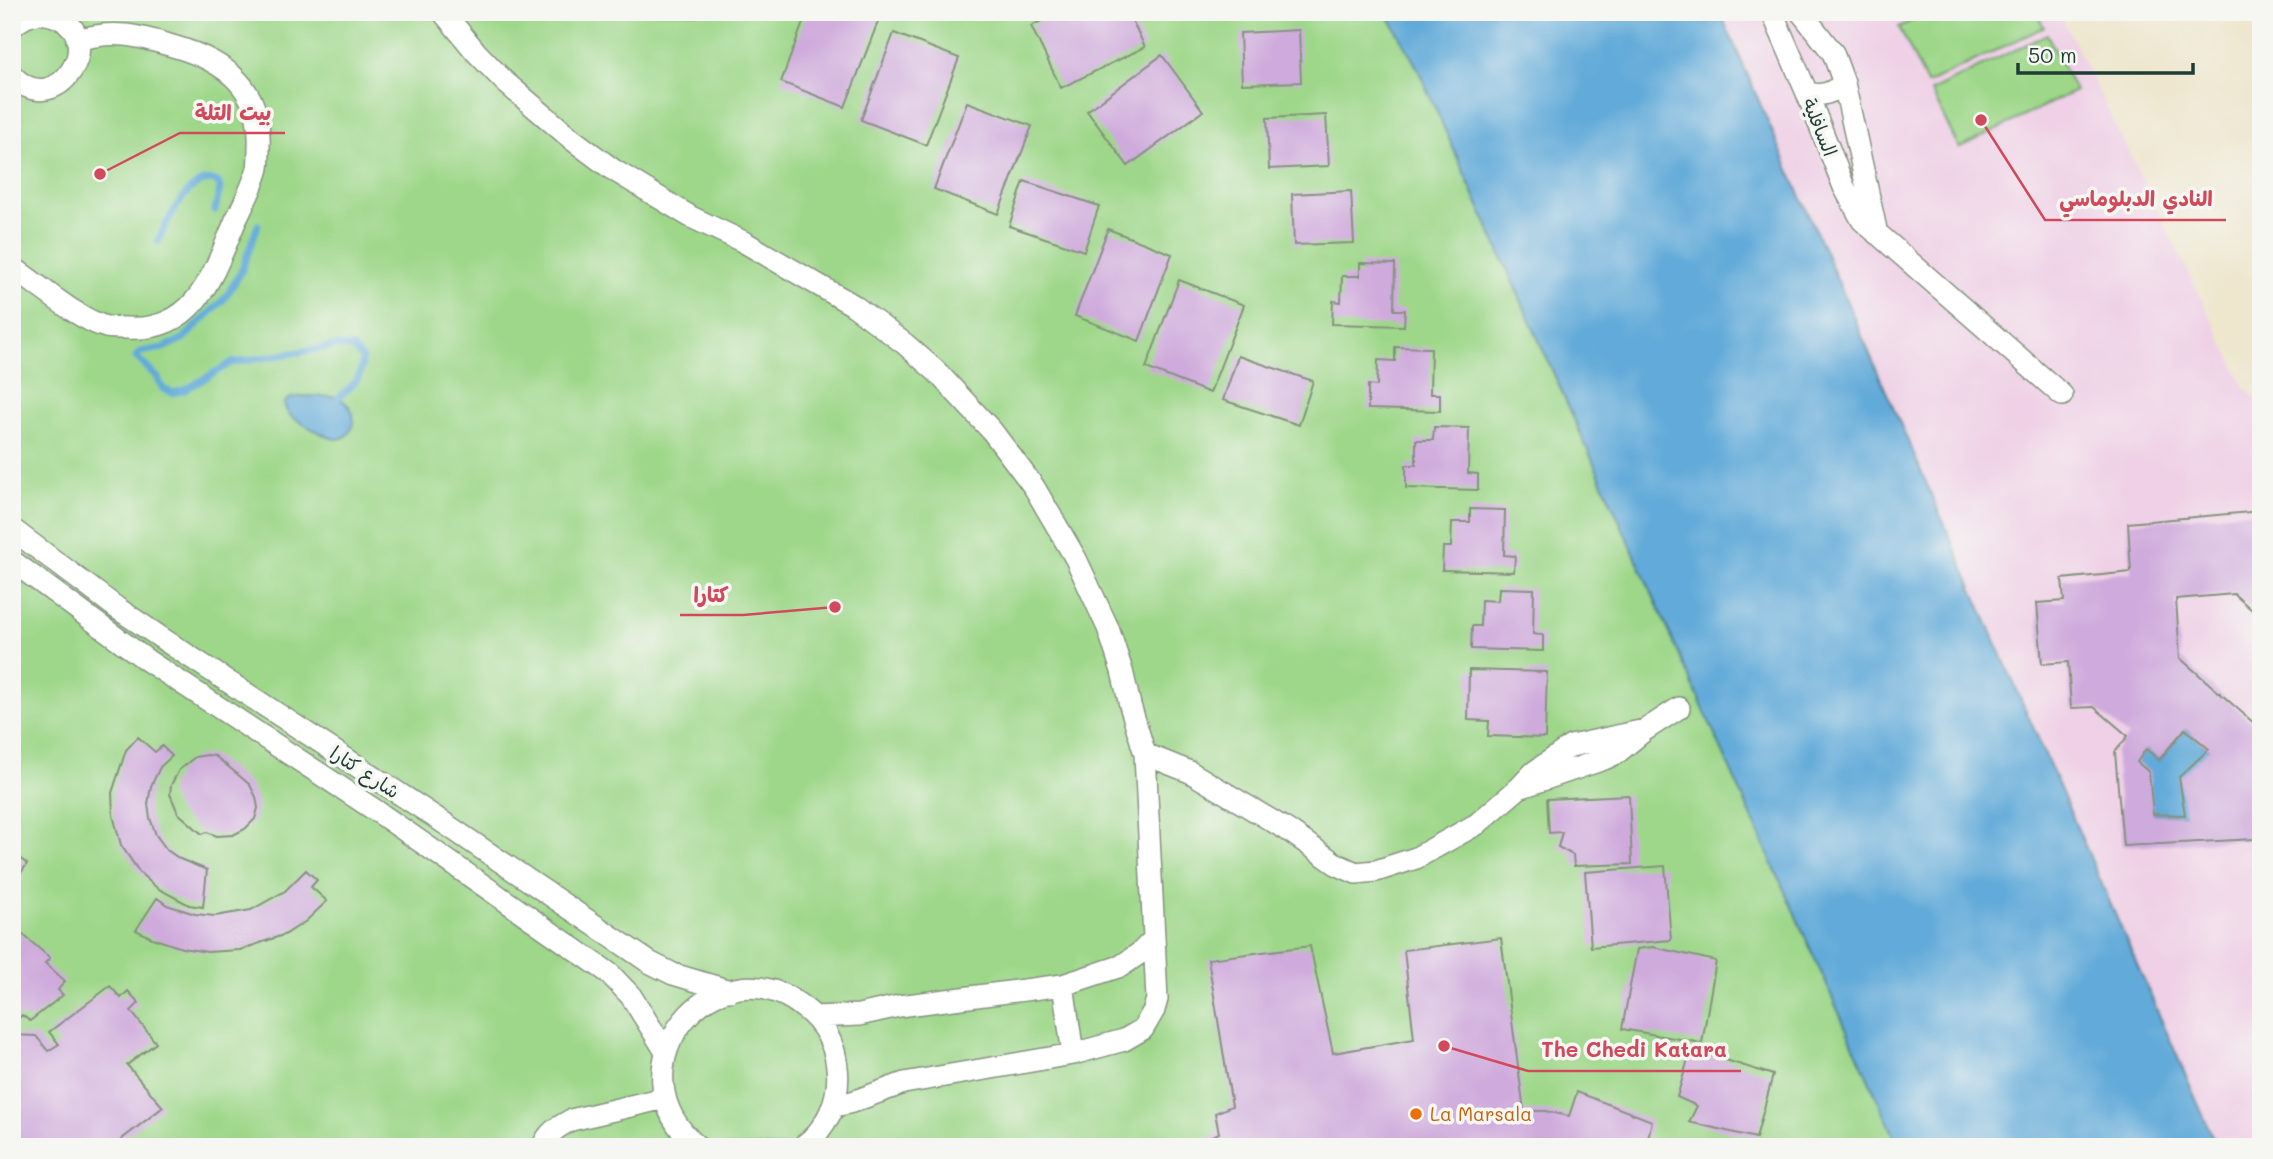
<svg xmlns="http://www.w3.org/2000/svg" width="2273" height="1159" font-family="Mali,'Playpen Sans Arabic',sans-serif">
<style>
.built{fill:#efd0e6}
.green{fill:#9ed789;stroke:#5e8a5e;stroke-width:2}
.water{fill:#62aad9;stroke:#407486;stroke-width:2}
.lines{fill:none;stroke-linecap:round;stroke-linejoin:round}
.stream{stroke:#62aad9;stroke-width:7}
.building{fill:#cfaadc;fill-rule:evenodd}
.minor-casing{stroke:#869280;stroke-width:24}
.minor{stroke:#fff;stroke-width:21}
.food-dot{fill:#e8710a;stroke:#f6f6f2;stroke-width:2.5}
.labels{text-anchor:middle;stroke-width:7;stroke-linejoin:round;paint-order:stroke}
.street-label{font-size:19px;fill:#1f3d34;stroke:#f6f6f2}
.food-label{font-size:19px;fill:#c56008;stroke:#f6f6f2;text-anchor:start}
.leader{fill:none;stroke:#d1495b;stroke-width:2.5}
.callout-dot{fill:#d1495b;stroke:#f6f6f2;stroke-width:2.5}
.callout-label{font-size:21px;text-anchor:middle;font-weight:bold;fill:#d1495b;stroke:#f6f6f2;stroke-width:7;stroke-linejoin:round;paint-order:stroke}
</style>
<rect width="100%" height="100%" fill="#f6f6f2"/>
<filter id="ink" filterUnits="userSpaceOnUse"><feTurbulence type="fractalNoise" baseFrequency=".0143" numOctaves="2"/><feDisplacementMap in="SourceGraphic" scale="14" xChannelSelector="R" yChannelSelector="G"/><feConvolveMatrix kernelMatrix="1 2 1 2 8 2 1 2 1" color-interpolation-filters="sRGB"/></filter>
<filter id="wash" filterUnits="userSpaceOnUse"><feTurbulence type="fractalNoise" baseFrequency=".00686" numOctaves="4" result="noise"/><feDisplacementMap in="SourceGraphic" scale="28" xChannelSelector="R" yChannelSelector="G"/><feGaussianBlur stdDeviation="1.57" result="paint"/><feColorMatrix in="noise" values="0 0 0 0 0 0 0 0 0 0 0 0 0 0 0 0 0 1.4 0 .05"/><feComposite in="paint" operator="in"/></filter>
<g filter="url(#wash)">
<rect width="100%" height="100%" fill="#eee6cd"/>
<path class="built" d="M1720,12h339l185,373 17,20v742h-44z"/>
<path class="green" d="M12,12h1374l31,55 482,1080h-1887z
M1929,12h107l8,15 -117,57 -28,-57z
M2047,34l28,57 -116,57 -28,-57z"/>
<path class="water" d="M1386,12h334l497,1135h-318l-482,-1080z
M306,396l33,1c4,4 9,7 12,12 6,12 1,29 -14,30 -6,1 -38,-17 -45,-22 -5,-4 -7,-8 -8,-14l7,-5z
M2185,729l24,20 -24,66 -32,-1 -16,-52 9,-13 13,11z"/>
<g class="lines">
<path class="stream" d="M258,225l-17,47 -16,26 -42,41 -20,9 -23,4 -4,5 22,21 5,11 10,4 12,-3 46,-27 105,-17 17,2 9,10c0,22 -8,26 -23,39
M158,241c9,-20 33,-71 60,-59l2,6 -5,22"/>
</g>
<g id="blocks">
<path class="building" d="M807,12h53l19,7 -34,88 -64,-25z
M1059,12h69l17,35 -84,41 -30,-62z
M1299,30l2,52 -59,2 -2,-51z
M894,33l65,25 -33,87 -65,-25z
M1162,55l41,56 -75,55 -41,-55z
M967,102l65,24 -34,88 -64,-25z
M1326,115l3,51 -60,3 -2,-51z
M1024,181l75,25 -15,45 -75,-25z
M1351,191l3,52 -60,2 -2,-51z
M1108,229l64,25 -33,87 -64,-25z
M1360,263l35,1 -1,46h11l-1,16 -72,-2 1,-23 8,1 1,-26h18z
M1179,280l65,25 -34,88 -64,-25z
M1395,347l36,1 -1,46h10v17l-72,-2v-24l9,1 1,-26 17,1z
M1238,356l75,25 -14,44 -76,-25z
M1434,427l35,1 -1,45 10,1v16l-72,-2v-23h10v-25h17z
M1470,509l35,1 -1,45 11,1 -1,16 -72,-2 1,-23h8l1,-25h18z
M2261,511v107l-27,-24 -58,5 4,59 76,67 5,-5v113l-6,6 -132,7 -8,-94 13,-16 -34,-29 -23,1 -3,-46 -26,2 -5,-61 27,-2 -2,-22 69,-7 -3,-49zM2185,729l24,20 -30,28 6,38 -32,-1 -4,-42 -12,-10 9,-13 13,11z
M1499,588l35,1 -1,45 10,1v16l-72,-2 1,-23h8l1,-26 17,1z
M1469,670l78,2 -2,66 -57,-2 1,-15 -21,-1z
M138,737l17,15 7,-6 10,10 -12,11 -9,19 -3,18 2,14 6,17 11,15 13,9 27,11 -4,37 -14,-2 -32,-17 -17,-15 -19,-28 -8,-30 -1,-22 14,-43z
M207,755l8,1 21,17 14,12 6,12 2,11 -3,11 -10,10 -12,6 -16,1 -10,-4 -5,2 -24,-21 -8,-19 1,-9 8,-15 16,-13z
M1629,795l3,69 -58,2 -1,-11 -15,-8 4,-15 -13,1 -2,-34z
M12,852l15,12 -15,22z
M1665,866l6,74 -80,7 -6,-75z
M306,870l11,10 -6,7 16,14 -21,20 -20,13 -46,16 -33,2 -25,-4 -30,-10 -16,-8 21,-32 10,7 28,9 20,2 36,-6 34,-19z
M12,925l38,33 -5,5 20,18 -7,9 5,5 -33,26 -8,-6 -10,9z
M1501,938l23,173h22l23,5 8,-24 75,29 -6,26h-455l28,-14 -4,-20 17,-7 -24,-147 102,-13 23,107 81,-14 -10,-89z
M1653,947l63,14 -14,82 -80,-14 15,-80z
M110,986l11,12 7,-7 11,12 -8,8 25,32 -29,22 36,42 -41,32 1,8h-111v-112l24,1 12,15 11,-7 -10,-12z
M1691,1049l82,26 -17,63 -67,-16 8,-16 -20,-9z
M1727,1142l17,4 -1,1h-18z"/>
</g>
</g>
<g filter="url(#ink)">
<use href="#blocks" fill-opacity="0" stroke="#869280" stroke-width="2"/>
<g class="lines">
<g class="minor-casing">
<path id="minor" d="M443,12l33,40 29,30 68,58 39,29 79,48 53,25 109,63 52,39 32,28 55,59 42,56 42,72 32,69 14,43 8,34 15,49 12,245 -3,11 -11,19 -19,11 -51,14 -169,29 -52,19 -17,4 -8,13
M1772,12l35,81 37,94 18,33 200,175
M1801,12l32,41 11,30 33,151
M12,27c11,-11 24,-16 39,-12 62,17 6,110 -39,60
M1807,93c15,4 25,0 37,-10
M12,267c27,18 65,52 94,60 7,1 15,1 22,1 68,4 85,-54 107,-106 8,-17 18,-35 23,-54 1,-6 1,-14 1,-21 3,-58 -32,-85 -83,-100 -38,-11 -59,-18 -99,-7
M12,529l105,79 52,35 269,176 211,143 24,12 57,17
M12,561l136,100 230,151 231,161 22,23 35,56
M1145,754l45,18 99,59 47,33 20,9 20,-2 40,-13 61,-34 43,-37 14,-15 37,-26 74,-16
M1522,787l82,-28 13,-6 28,-23 34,-22
M1063,985l10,69
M815,1017l44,-2 40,-9 164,-21 58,-19 19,-13 12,-12
M543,1147c4,-14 15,-20 28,-27l94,-22
M698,1147c-93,-77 17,-211 106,-139 19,14 31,36 33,59 4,31 -10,62 -35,80"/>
</g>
<use href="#minor" class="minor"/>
</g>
</g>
<circle class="food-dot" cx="1416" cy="1114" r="7"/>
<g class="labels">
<g class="street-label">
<text transform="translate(1820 127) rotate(68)" y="7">السافلية</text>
<text transform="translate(365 772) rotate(33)" y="7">شارع كتارا</text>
</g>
<g class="food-label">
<text x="1430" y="1121">La Marsala</text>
</g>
</g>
<path class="leader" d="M100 174L180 133H285M1981 120L2045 220H2226M835 607L743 615H680M1444 1046L1528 1071H1741"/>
<g class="callout-dot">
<circle cx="100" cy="174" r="7"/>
<circle cx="1981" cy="120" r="7"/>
<circle cx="835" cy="607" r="7"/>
<circle cx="1444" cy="1046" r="7"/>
</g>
<g class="callout-label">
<text x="233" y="120">بيت التلة</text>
<text x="2136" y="206">النادي الدبلوماسي</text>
<text x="711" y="602">كتارا</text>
<text x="1634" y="1057">The Chedi Katara</text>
</g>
<rect width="2273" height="1159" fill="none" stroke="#f6f6f2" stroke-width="42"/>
<path d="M2018 63v10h175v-10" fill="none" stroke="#1f3d34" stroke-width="3.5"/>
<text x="2028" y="63" font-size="21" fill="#1f3d34" stroke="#f6f6f2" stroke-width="5" paint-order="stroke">50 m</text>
</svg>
